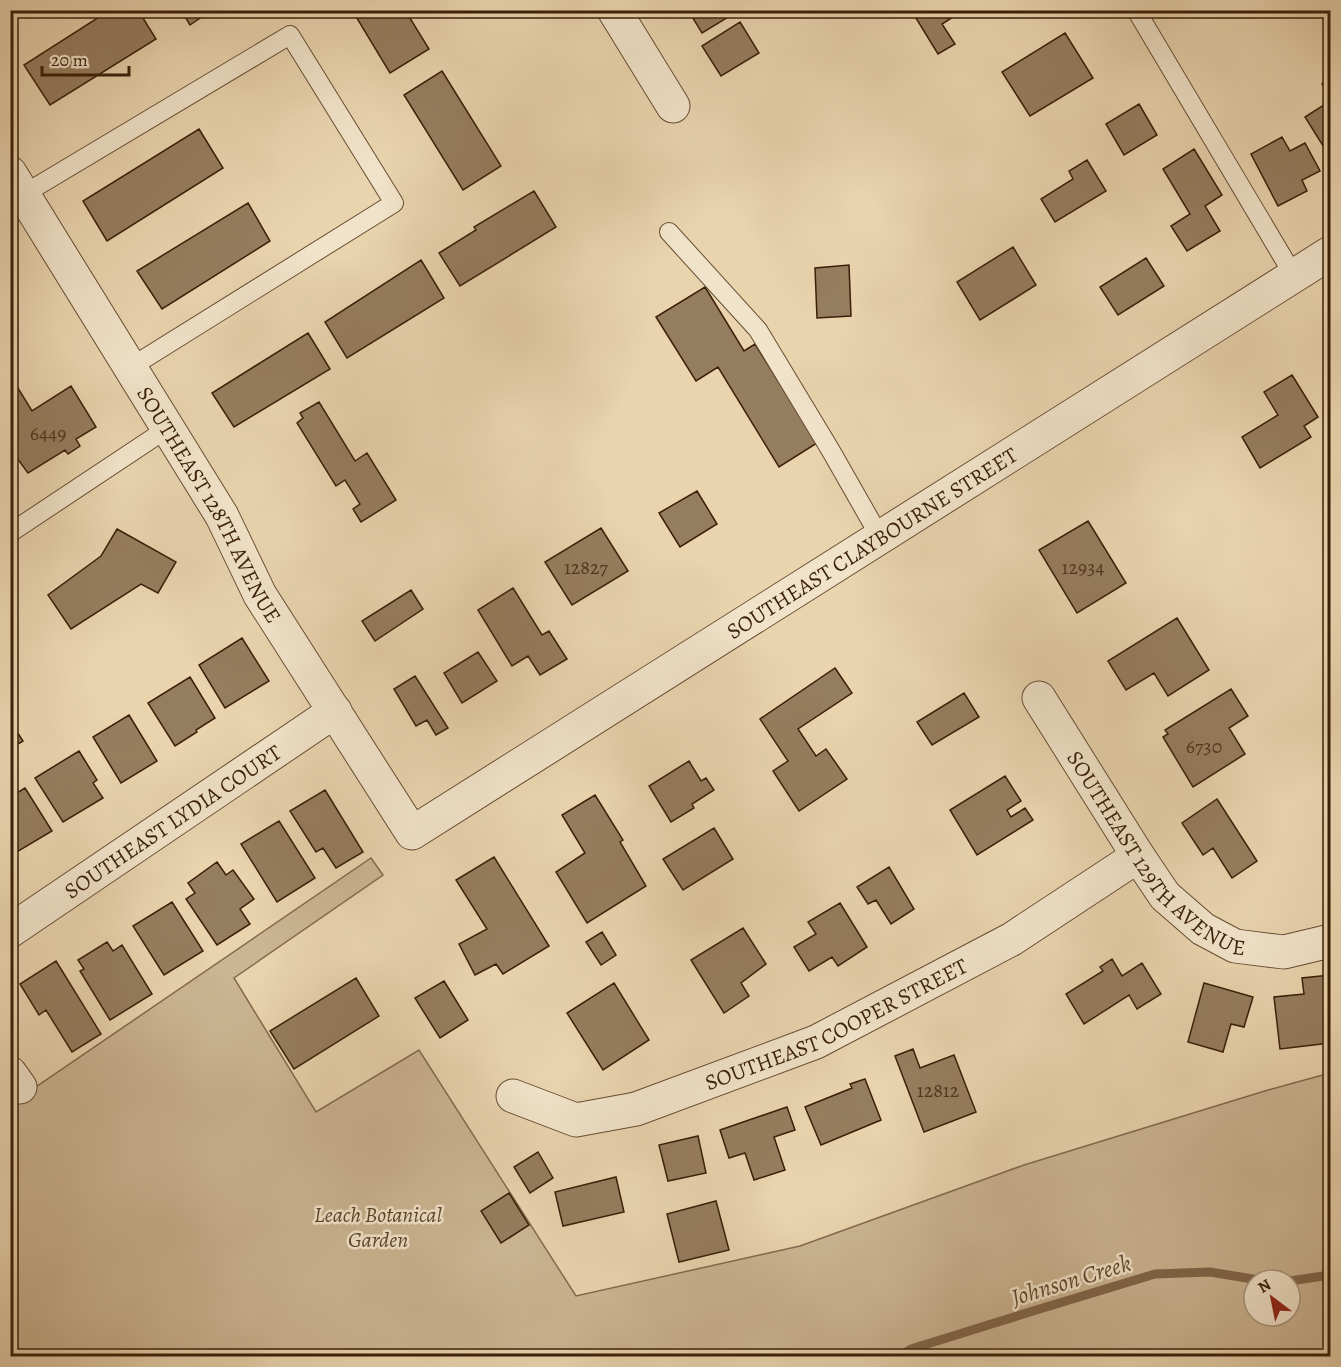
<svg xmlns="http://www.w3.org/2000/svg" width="1341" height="1367" font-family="Alegreya,serif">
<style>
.green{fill:#cbb592;stroke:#826a4e;stroke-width:1.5;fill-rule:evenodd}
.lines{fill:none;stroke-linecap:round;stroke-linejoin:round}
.stream{stroke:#80664a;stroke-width:9}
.building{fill:#957d5f;stroke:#3a1f09;stroke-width:1.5}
.service-casing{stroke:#664c32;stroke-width:20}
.minor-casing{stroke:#664c32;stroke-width:35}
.service{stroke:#f1e3ca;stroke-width:18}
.minor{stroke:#f1e3ca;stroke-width:33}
.labels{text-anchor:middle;stroke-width:5;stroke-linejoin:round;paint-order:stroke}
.number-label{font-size:20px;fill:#51361e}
.street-label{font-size:22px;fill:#3a1f09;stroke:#f1e3ca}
.park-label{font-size:22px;font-style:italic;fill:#5e442b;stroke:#f1e3ca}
.water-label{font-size:24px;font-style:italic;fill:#63492f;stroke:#f1e3ca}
</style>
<rect width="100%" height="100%" fill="#e9d4ae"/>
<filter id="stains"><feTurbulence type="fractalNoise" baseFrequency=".00333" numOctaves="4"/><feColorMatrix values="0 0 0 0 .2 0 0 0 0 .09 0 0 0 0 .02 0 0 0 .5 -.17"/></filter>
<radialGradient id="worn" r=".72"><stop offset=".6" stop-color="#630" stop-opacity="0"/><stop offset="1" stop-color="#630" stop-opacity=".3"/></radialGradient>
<path class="green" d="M371,858l12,17 -149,103 82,134 103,-62 157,246 224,-50 224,-81 244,-75 62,-17v283h-1319v-252zM1254,1280h36v36h-36z"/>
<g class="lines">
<path class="stream" d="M1290,1281l40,-6
M900,1356l11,-7 122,-38 122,-37 55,-2 49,8"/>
</g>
<path class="building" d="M110,10h28l18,29 -106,66 -26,-40z
M181,10h31l-22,15z
M352,10h53l24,39 -39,24z
M688,10h46l1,3 -33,20z
M911,10h53l-22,14 13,20 -17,10z
M740,22l19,31 -38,23 -19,-30z
M1065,33l28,45 -63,38 -28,-44z
M442,71l59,95 -38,24 -59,-95z
M1330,78v19l-8,-13z
M1330,101v56l-25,-40z
M1139,104l18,31 -33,20 -18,-31z
M199,129l24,39 -116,73 -24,-40z
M1282,137l8,14 15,-8 15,28 -18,9 5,11 -29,15 -27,-52z
M1194,149l28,46 -17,11 15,25 -33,20 -16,-25 19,-12 -27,-45z
M1087,160l19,31 -51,31 -14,-23 32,-20 -4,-8z
M534,191l22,36 -96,59 -21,-33 37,-23 -2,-3z
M248,203l22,38 -108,68 -25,-38z
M1013,247l23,38 -56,35 -23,-38z
M1146,258l18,28 -46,29 -18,-28z
M421,260l23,38 -97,60 -22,-36z
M849,265l2,51 -34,2 -2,-50z
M705,287l39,64 11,-7 62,99 -38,24 -61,-100 -22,14 -40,-64z
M10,305l6,9 -6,3z
M10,319l8,12 -8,5z
M308,333l22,36 -96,58 -22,-34z
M1292,375l26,42 -14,9 7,11 -51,31 -18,-31 36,-22 -14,-23z
M16,385l16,26 39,-25 25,41 -20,12 4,7 -12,8 -3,-4 -37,23 -11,-15 -7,4v-73z
M319,402l36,59 12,-8 29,47 -35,22 -8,-13 7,-5 -15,-24 -9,6 -39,-63 6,-5 -3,-5z
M697,491l20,33 -37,23 -21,-34z
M1088,521l38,62 -49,30 -38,-63z
M601,528l27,43 -56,34 -27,-43z
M117,529l59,33 -18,31 -17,-9 -70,45 -23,-34 53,-39z
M513,588l29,47 7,-4 18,28 -27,16 -12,-19 -16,10 -34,-56z
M411,590l12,19 -48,32 -13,-20z
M1177,618l32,52 -41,26 -14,-23 -28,17 -18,-29z
M242,638l27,43 -44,27 -26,-43z
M478,652l19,29 -35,22 -18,-30z
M835,668l17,25 -54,36 18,27 10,-7 21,30 -48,32 -26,-40 15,-10 -28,-42z
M415,676l33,52 -12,7 -9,-15 -11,6 -22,-37z
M190,677l25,41 -19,12 1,2 -22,14 -27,-43z
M1231,689l17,27 -19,12 16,26 -52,33 -30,-50 5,-3 -3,-4z
M964,693l15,24 -47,28 -15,-23z
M129,715l28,46 -36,22 -28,-46z
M10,721l13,20 -13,8z
M79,751l18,29 -4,3 10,15 -40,24 -28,-44z
M689,761l12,20 5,-3 8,12 -22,14 2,4 -23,14 -22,-36z
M1005,776l16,25 -14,9 4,7 14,-9 8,12 -56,35 -27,-45z
M25,788l27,43 -42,25v-59z
M325,790l38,62 -27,16 -13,-20 -7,4 -26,-41z
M595,795l28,45 -3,2 26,44 -59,37 -31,-51 29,-19 -23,-38z
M1217,799l40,62 -25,17 -19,-30 -10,7 -21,-32z
M279,821l36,57 -38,24 -36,-58z
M714,828l19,31 -50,31 -20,-31z
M494,857l55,89 -46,28 -7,-10 -21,11 -16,-31 28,-15 -31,-49z
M217,862l9,13 7,-5 21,29 -14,10 10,15 -33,21 -31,-46 9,-6 -7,-10z
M889,867l25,42 -23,15 -15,-24 -8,4 -11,-17z
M172,902l31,49 -39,24 -31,-49z
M840,903l27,44 -29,19 -6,-9 -23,14 -15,-24 22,-13 -8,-12z
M743,928l23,36 -25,19 8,13 -25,17 -33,-53z
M602,932l14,23 -15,10 -15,-23z
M107,942l6,9 9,-6 30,49 -42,26 -30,-49 4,-2 -6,-9z
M1112,959l10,17 20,-13 19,31 -24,15 -8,-14 -45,29 -18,-30 37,-23 -3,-4z
M56,961l45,73 -29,18 -26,-42 -7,5 -19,-31z
M1330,975v68l-50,6 -6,-52 30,-3 -2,-16z
M356,978l23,38 -85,53 -24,-38z
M444,981l24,39 -28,18 -25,-40z
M614,983l35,57 -46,30 -36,-57z
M1204,983l49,14 -9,30 -13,-3 -8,28 -35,-10z
M913,1049l7,19 34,-13 22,57 -52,20 -29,-76z
M865,1079l16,41 -60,25 -16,-38 47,-19 -2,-4z
M787,1107l8,23 -21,7 11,33 -31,10 -9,-27 -16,5 -9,-28z
M698,1136l8,37 -38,8 -9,-36z
M538,1152l15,26 -23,15 -16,-26z
M616,1177l8,35 -61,14 -8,-34z
M509,1193l20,32 -28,18 -20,-32z
M716,1201l13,49 -50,12 -12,-48z"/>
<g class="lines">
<g class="service-casing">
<path id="service" d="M1136,10l158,266
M24,194l266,-159 104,168 -263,164
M669,232l89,98 73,121 49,86
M10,533l158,-105"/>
</g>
<g class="minor-casing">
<g id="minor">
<path d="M614,10l59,96"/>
<path id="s1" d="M10,173l212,343 38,79 152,238 918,-580"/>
<path id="s2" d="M1039,698l99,158 27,40 38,33 32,17 49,6 46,-11"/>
<path id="s3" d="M10,931l325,-220"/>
<path d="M10,1073l10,14"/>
<path id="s4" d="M513,1096l63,24 60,-11 180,-67 196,-103 126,-83"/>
</g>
</g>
<use href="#service" class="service"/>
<use href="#minor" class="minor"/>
</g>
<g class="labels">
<g class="number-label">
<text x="48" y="440">6449</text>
<text x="586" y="574">12827</text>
<text x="1083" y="574">12934</text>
<text x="1204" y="753">6730</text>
<text x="938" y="1097">12812</text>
</g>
<g class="street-label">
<text dy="8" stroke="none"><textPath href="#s1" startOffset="387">SOUTHEAST 128TH AVENUE</textPath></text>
<text dy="8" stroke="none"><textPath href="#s1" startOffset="1317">SOUTHEAST CLAYBOURNE STREET</textPath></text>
<text dy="8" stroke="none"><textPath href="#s3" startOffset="196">SOUTHEAST LYDIA COURT</textPath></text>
<text dy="8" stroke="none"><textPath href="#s2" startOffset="198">SOUTHEAST 129TH AVENUE</textPath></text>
<text dy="8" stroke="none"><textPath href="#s4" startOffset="346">SOUTHEAST COOPER STREET</textPath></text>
</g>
<g class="park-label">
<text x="378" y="1222">Leach Botanical<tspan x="378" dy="25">Garden</tspan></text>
</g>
<g class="water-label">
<text transform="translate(1071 1280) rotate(-17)" y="8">Johnson Creek</text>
</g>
</g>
<rect width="1341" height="1367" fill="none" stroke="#e9d4ae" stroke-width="36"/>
<rect x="12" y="12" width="1317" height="1343" fill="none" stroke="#3a1f09" stroke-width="3"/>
<rect x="18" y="18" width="1305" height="1331" fill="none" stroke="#3a1f09" stroke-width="1.5"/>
<g transform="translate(1272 1298) rotate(328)"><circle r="28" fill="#f1e3ca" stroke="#a8957d" stroke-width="1.5"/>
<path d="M0-4.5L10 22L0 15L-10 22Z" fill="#8f2418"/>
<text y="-9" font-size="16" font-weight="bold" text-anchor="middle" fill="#3a1f09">N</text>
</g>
<path d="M42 66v9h87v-9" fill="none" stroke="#3a1f09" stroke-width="3"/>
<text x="51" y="66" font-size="18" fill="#3a1f09" stroke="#f1e3ca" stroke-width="4.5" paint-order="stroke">20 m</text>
<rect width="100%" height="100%" filter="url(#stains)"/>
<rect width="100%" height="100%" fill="url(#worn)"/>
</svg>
